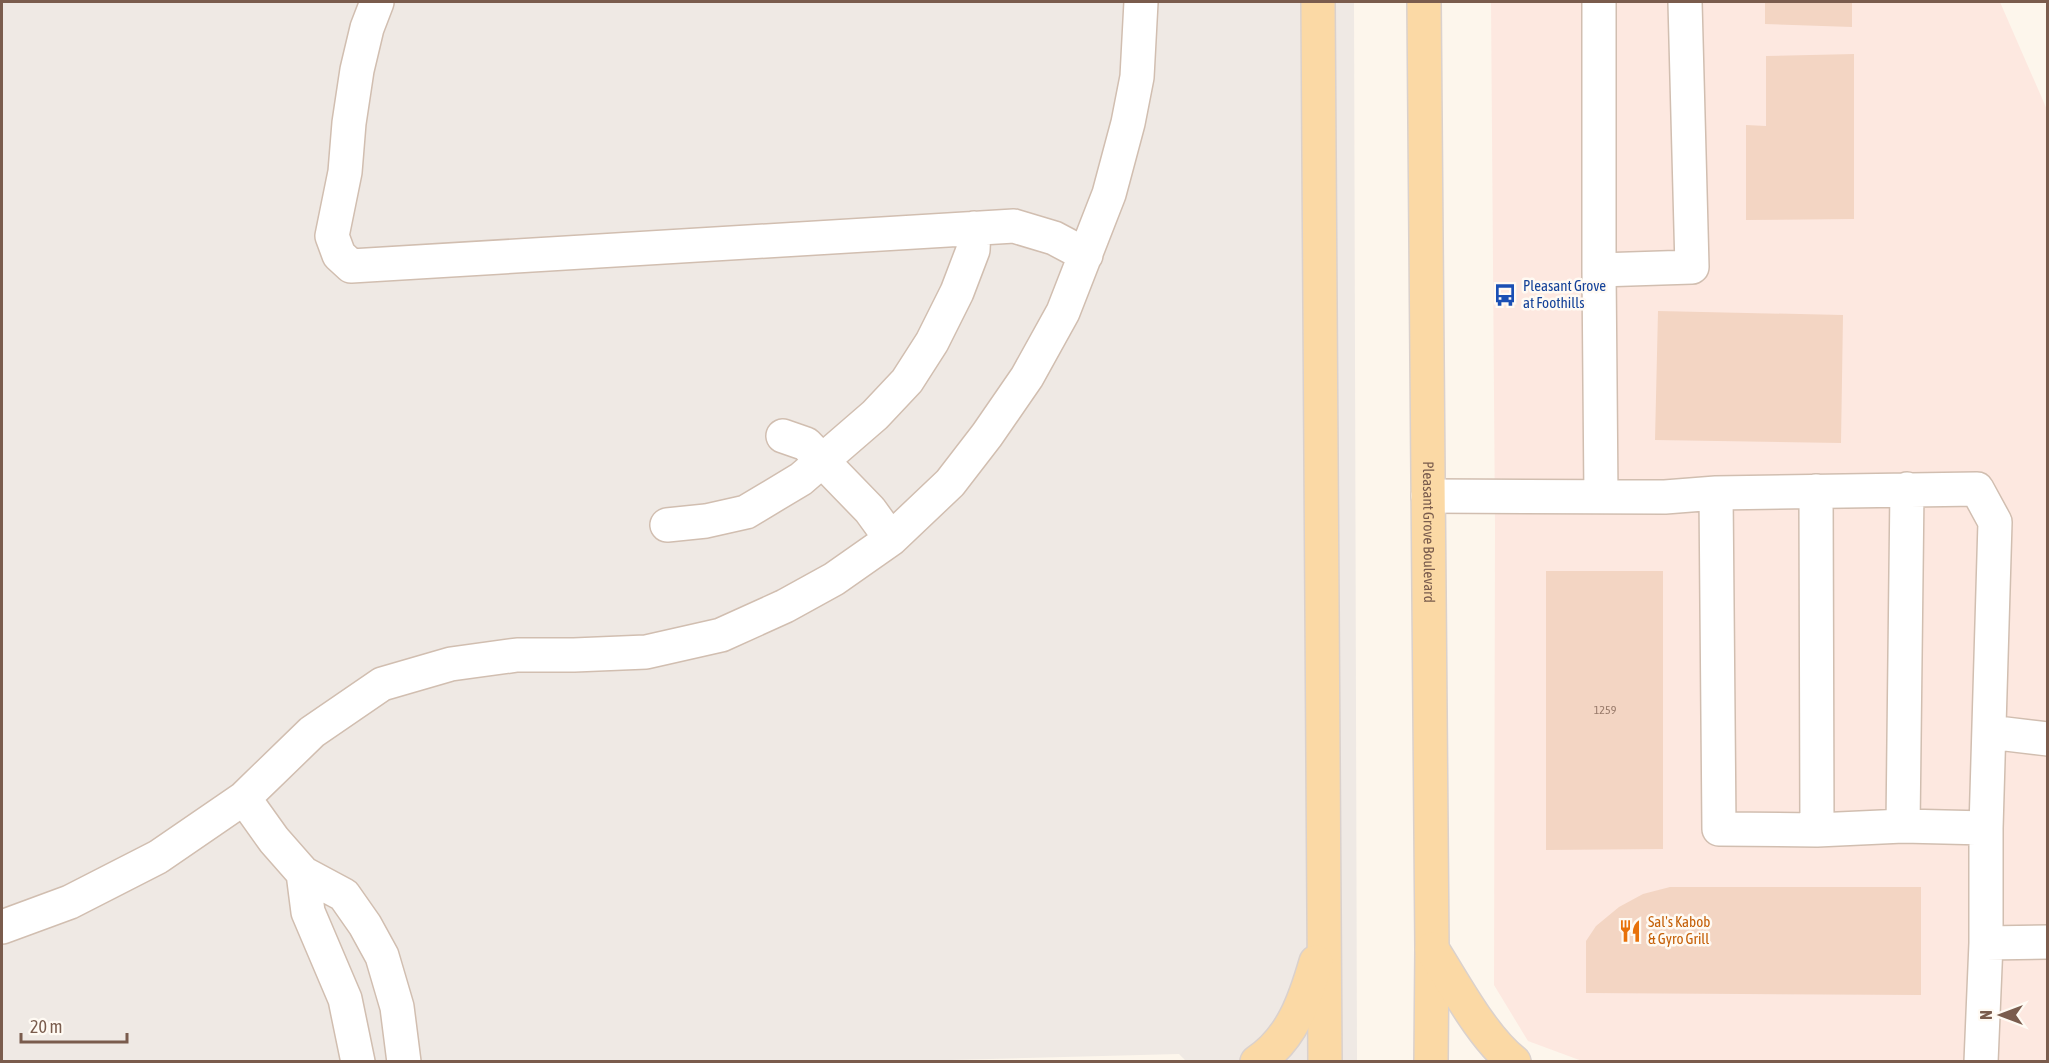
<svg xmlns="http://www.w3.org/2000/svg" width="2049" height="1063" font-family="'Asap Condensed',sans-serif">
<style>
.commercial{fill:#fde8e0}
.industrial{fill:#efe9e4}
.building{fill:#f3d5c3}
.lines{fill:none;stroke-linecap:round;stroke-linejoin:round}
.minor-casing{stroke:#d1beb0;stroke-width:36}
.major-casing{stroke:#dad1cd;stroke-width:36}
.minor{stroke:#fff;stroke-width:33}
.major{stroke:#fbd9a5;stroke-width:33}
.labels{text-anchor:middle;stroke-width:5;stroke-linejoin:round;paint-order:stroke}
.number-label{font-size:12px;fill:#987a6a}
.transit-label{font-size:15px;fill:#164399;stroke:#fffaf3;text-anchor:start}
.street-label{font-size:15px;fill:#7a5c4d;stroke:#fffaf3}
.food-label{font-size:15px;fill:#c56008;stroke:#fffaf3;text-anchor:start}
</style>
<rect width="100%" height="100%" fill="#fdf6ec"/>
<path class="commercial" d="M1491,2h509l48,110 -1,949h-465l-54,-20 -34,-56 1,-459z"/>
<path class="industrial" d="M2,2h1352l3,1059h-171l-7,-7 -305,8h-872z"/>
<path class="building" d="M1765,2h87v25l-87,-3z
M1854,54v165l-108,1v-95l20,1v-70z
M1658,311l185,4 -2,128 -186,-3z
M1546,571h117v278l-117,1z
M1670,887h251v108l-335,-2v-52l10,-15 23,-19 24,-13z"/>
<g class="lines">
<g class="minor-casing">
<path id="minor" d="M377,2l-10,26 -10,42 -8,53 -4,49 -13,64 7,19 12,11 663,-40 40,12 32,17
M1599,2v268
M783,436l23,8 64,66 21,29
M1816,491l1,339
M1716,493l3,336 98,1 86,-4 4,-337
M1428,496l237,1 51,-4 261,-4 18,33 -9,306v115l-5,119
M1601,497l-2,-227 93,-3 -7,-265
M667,525l39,-4 40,-9 55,-33 74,-64 32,-34 25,-39 25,-50 16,-42 1,-22
M1989,732l59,7
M244,798l30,42 29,33 41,22 21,30 17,31 15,51 7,55
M1903,826l83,2
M303,873l5,39 37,87 13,63
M2,927l68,-25 88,-45 86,-59 68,-66 70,-48 69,-20 66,-9h57l72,-3 75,-17 64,-29 49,-27 57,-40 59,-56 37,-48 40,-58 36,-65 46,-118 19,-71 9,-46 4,-75
M1986,943l62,-1"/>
</g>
<g class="major-casing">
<g id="major">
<path d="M1318,2l7,1060"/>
<path id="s1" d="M1424,2l8,947 -1,113"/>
<path d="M1432,949c22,34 50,88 82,113"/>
<path d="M1257,1062c35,-23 48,-62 59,-100"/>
</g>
</g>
<use href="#minor" class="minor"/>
<use href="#major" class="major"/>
</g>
<defs>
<g id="bus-bare" transform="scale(1.8)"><path d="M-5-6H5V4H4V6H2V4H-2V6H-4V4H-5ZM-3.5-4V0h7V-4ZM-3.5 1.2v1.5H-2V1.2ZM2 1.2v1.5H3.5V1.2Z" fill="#1a4fb4" stroke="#fffaf3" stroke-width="2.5" paint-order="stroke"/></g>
<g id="restaurant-bare" transform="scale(1.8)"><path d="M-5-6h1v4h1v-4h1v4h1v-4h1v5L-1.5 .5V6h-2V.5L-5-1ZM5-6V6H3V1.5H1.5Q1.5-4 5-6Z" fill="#e8710a" stroke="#fffaf3" stroke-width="2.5" paint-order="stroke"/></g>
</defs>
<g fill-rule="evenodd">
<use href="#bus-bare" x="1505" y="295"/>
<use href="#restaurant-bare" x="1630" y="931"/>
</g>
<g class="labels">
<g class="number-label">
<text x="1605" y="714">1259</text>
</g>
<g class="transit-label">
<text x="1523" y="291">Pleasant Grove<tspan x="1523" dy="17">at Foothills</tspan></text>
</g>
<g class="street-label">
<text dy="5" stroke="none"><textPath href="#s1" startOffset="530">Pleasant Grove Boulevard</textPath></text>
</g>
<g class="food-label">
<text x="1648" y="927">Sal's Kabob<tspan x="1648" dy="17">&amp; Gyro Grill</tspan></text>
</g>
</g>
<rect width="2049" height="1063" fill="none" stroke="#7a5c4d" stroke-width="6"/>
<g transform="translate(2001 1015) rotate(270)" stroke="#fffaf3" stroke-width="4.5" paint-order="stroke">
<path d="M0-4.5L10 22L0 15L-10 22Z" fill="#7a5c4d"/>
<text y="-9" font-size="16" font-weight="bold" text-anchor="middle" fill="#7a5c4d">N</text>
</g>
<path d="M21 1033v9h106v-9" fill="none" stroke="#7a5c4d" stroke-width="3"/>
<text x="30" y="1033" font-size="18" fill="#7a5c4d" stroke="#fffaf3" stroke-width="4.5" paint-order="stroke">20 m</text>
</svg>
